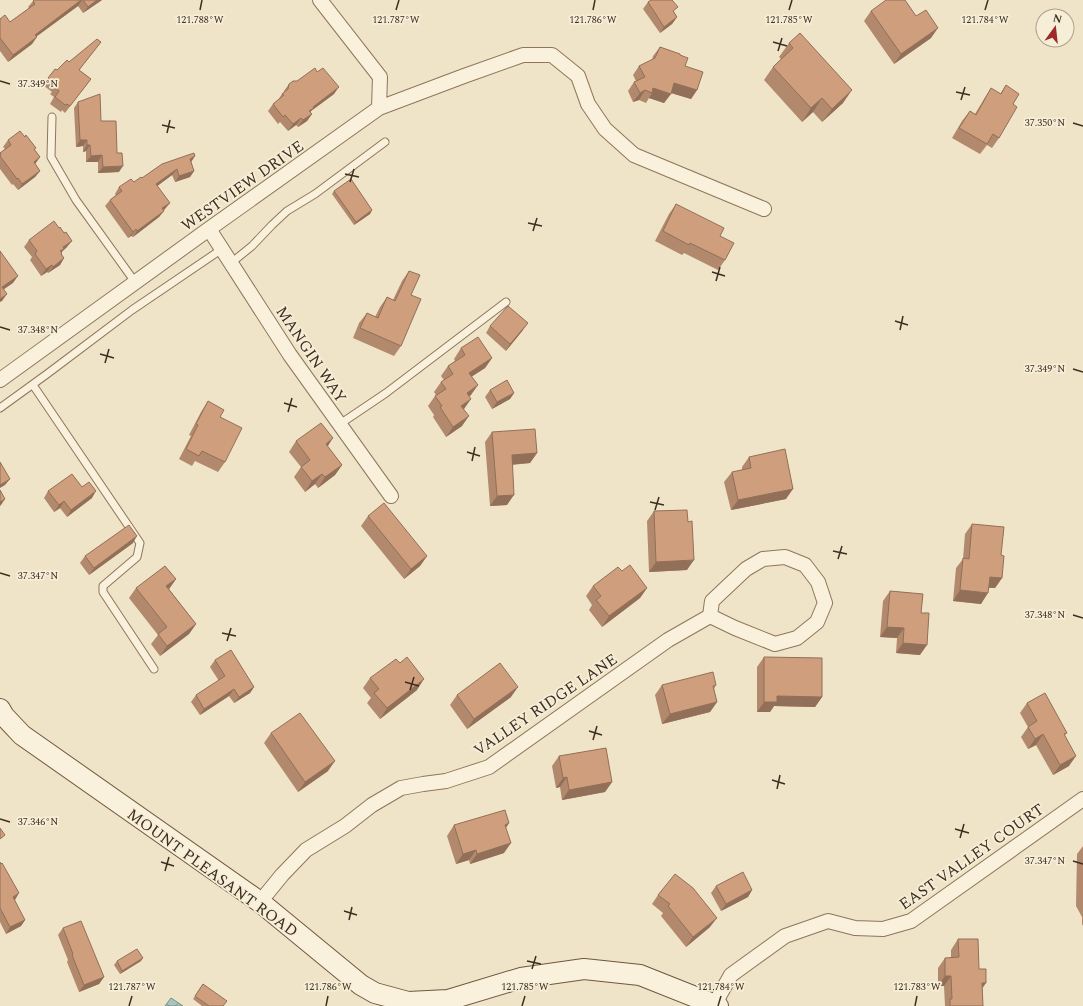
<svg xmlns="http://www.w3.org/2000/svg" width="1083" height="1006" font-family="Spectral,serif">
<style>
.water{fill:url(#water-waves);stroke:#6f938a}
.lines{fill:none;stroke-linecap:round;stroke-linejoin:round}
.lane-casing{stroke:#8d765c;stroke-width:9}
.street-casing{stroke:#8d765c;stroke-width:16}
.secondary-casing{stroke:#6f573f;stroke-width:22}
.lane{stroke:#faf1dc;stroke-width:7}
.street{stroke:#faf1dc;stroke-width:14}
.secondary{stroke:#faf1dc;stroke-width:20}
.wall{fill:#b2896c}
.shaded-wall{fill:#916f58}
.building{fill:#cf9f7d;stroke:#916f58}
.ticks{fill:none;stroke:#3d2e20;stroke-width:1.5}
.labels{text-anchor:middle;stroke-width:3.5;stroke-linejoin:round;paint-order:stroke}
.street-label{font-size:16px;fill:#3d2e20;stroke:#f7eed8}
.ticks-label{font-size:10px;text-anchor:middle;fill:#3d2e20;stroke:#f7eed8;stroke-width:3.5;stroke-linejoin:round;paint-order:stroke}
</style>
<defs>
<pattern id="water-waves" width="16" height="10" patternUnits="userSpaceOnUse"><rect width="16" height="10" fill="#a9c4bc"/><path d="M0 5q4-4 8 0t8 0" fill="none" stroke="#8ba098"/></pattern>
</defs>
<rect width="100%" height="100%" fill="#f0e4c8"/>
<path class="water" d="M171,998l12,8h-18z"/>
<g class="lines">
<g class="lane-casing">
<path id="lane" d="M52,117l-1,40 25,43 59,82
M231,263l21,-17 20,-21 15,-14 28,-17 70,-52
M33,385l107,158 -3,14 -34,29v6l51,77
M0,408l47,-34 85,-64 90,-61
M340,424l46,-31 120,-91"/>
</g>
<g class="street-casing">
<path id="street" d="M320,0l60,77 -1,31
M209,229l81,126 101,141
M0,380l209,-151 170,-121 85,-32 59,-21h29l26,21 10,28 17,25 29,26 130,54
M785,557l20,8 13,17 7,21 -8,19 -20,16 -22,6 -40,-16 -25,-12 2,-15 34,-32 17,-10z
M260,902l22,-27 24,-25 39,-24 27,-21 29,-17 22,-4 23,-3 43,-14 179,-127 42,-24
M714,1005l17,-30 54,-39 43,-15 27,7 28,1 28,-8 172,-122"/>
</g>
<g class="secondary-casing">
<path id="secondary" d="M0,709l4,7 18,19 238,167 101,83 14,8 33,9 40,-2 73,-22 63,-9 56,6 78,31"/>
</g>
<use href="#lane" class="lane"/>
<use href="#street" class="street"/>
<use href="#secondary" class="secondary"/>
</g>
<path class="wall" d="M34,0h68l-19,13 -5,-7 -42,31 -4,7 -24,18 -8,-11v-32l10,3 19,-14 -1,-1z
M648,2l26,10 3,5 -5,7 -12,9 -17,-24z
M871,11l60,27 -37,26 -30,-43z
M101,42l-22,28 12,9 -26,34 -3,-3 -1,2 -11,-8 4,-7 -4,-3 2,-2 -9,-7 12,-16 2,1 12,-8z
M789,43l54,60 -21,19 -9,-10 -11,10 -38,-42 9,-13 8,-8 -2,-2z
M660,47l20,8 17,35 -6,9 -20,-6 -7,10 -15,-5 -3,5 -7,-3 -6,2 -5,-11 6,-9 2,-1 -3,-6 6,-9 13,-6 1,-4z
M289,84l45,10 -23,17 -1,1 2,2 -5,7 -9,6 -2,-2 -8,6 -8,-9 -2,2 -10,-13 5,-7 5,-4 4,-6 2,-2v-1z
M1006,85l7,19 -14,34 -7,10 -5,-3 -7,9 -28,-16 10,-17 8,-10 5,3 9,-15 7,-11 9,6z
M78,102l23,19 18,51 -21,1v-11h-12v-11l-3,1v-6l-7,1 -2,-39z
M8,140l26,10 6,7 -5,7 5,7 -5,6 -17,13 -5,-6 -1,1 -12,-16v-16l5,-4 -2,-2z
M195,156l-4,6 3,9 -4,6 -15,5 -3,-7 -15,11 8,23 -1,1 -5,7 -26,20 -2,-1 -3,2 -23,-32 5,-6 6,-5 -1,-1 4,-7 15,-5z
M334,191l38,19 -2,4 -16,11 -22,-31z
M676,204l44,32 5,24 -7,10 -34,-17 -2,2 -27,-14 14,-27z
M29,240l38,7 -6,6v1l3,4 -4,7 -12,8 -1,-1 -6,4 -11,-16 2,-3 -8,-10z
M409,271l2,24 -10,51 -7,10 -41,-18 6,-15 8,-10 8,4 5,-10 7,-10 6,3 9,-19z
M490,326l33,4 -17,21 -20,-18z
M461,348l31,10 -7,10 -13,8 -1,19 -2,1 -5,13 -2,17 -16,11 -13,-20 1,-2 -6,-9 7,-10 1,-1 -2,-3 7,-10 3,-2 -3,-4 7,-10 7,-5 -1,-2z
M490,390l24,3 -4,6 -18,10 -7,-12z
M208,401l12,16 5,45 -7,10 -23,-11 -3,5 -13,-7 12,-23 -2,-1 12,-23z
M492,432l45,21 -7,10 -18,2 -5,40 -17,1 -5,-64z
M296,441l31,5 15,19 -7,10 -17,13 -3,-4 -10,8 -11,-15 7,-10 -12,-15z
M749,457l37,42 -55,11 -7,-28 8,-10 10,-2v-3z
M48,491l44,7 -25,19 -7,-9 -6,4 -10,-14z
M654,511l34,11 -1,48 -38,2 -2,-51z
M368,516l59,40 -7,10 -16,13 -43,-53z
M972,524l29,31 1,23 -7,10h-6l-8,16 -28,-3 3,-33 7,-9 2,-25z
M133,543l-44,32 -9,-12 5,-7z
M622,571l25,17 -7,10 -38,29 -13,-17 3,-5 -6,-9 7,-10z
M176,579l-7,10 27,35 -7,10 -29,22 -9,-12 7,-9 -29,-37 7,-10z
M890,591l31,22 -1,42 -24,-2 1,-15 -17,-1 3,-36z
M764,657l58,40 -7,10 -41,-1 -4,6h-13v-45z
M215,660l39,27 -4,6 -16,10 -5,-7 -29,19 -9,-13 5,-7 23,-14 -9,-14z
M370,678l47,12 -37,29 -13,-16 4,-5 -8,-10z
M662,685h54l-2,4 3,13 -7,10 -48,12 -7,-29z
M457,695l54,2 -44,32 -17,-24z
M1027,703l40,30 -2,2 4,31 -16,9 -17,-30 -8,4 -7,-12 7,-10 -8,-14z
M271,733l57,38 -30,21 -34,-49z
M559,756l53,26 -7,10 -43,8 -2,-13 -4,1 -4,-22z
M509,823l-3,5 -2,25 -34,11 -1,-4 -13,4 -9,-28 7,-11z
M1083,846v80l-1,-2v-7l-6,-11 1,-52z
M0,862l14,38 11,20 -4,6 -15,8 -6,-12z
M716,886l36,4 -4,7 -27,14 -10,-18z
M658,895l52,32 -24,20 -25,-31 2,-3 -11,-9z
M63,928l41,49 -5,7 -20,8 -12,-30 1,-2 -10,-25z
M958,939l21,30 3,20 1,17h-38l-1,-20h-6v-18l7,-10h6v-8z
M117,961h24l-21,13 -6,-9z
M203,984l20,22h-21l-9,-7z"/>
<path class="shaded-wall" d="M81,0h1l-4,6 -48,35 5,-6z
M97,0h5l-19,13 5,-6z
M677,17l-5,7 -12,9 4,-6z
M938,28l-7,10 -37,26 7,-10z
M37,37l-5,7 -24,18 5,-7z
M674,83l23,7 -6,9 -23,-7z
M339,87l-5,7 -23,17 -2,4 -4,3 8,-11z
M653,88l18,6 -7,9 -15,-5 3,-5z
M645,90l-6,10 -6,2 7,-9z
M852,90l-9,13 -21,19 10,-13z
M822,98l-9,14 -11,10 9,-14z
M312,114l-5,7 -9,6 5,-7z
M301,118l-5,7 -8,6 5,-7z
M80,140h7l-4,6 -7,1z
M87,145h3l-4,6 -3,1z
M102,155l-4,7h-12l5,-6z
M195,156l-4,6 -1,-3z
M40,157l-5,7 -1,-2z
M123,166l-4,6 -21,1 5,-6z
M177,169l-5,6 -20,15 4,-6z
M40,171l-5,6 -17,13 4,-6z
M194,171l-4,6 -15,5 4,-6z
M170,203l-5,6 -7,5 4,-6z
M372,210l-2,4 -16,11 2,-3z
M164,211l-5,6 -26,20 4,-6z
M136,229l-5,7 -3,2 5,-6z
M72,241l-5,6 -5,4 -3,4 -3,3 7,-11z
M64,258l-4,7 -12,8 5,-6z
M52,265l-5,7 -6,4 5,-7z
M18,276l-5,7 -13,9 2,-5z
M7,294l-5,7 -2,1v-3z
M528,323l-5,7 -17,21 4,-7z
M492,358l-7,10 -23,15 7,-10z
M478,385l-7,10 -11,8 7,-10z
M514,393l-4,6 -18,10 5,-7z
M471,399l-7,10 -3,-3z
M469,416l-7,10 -16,11 7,-10z
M333,438l-7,11v-5z
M537,453l-7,10 -25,2 7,-10z
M342,465l-7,10 -17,13 7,-11z
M322,474l-7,10 -10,8 7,-11z
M10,479l-5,6 -5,3v-3z
M793,489l-7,10 -55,11 7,-10z
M96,491l-4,7 -25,19 4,-7z
M514,495l-7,10 -17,1 7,-10z
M5,499l-4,6 -1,1v-4z
M64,501l-4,7 -6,4 5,-7z
M137,536l-4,7 -44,32 5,-7z
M427,556l-7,10 -16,13 7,-10z
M694,560l-7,10 -38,2 7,-10z
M990,577l12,1 -7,10 -12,-1z
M176,579l-7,10 -3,-3z
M647,588l-7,10 -38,29 7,-11z
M960,590l28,3 -7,11 -28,-3z
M196,624l-7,10 -29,22 7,-10z
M887,627l17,1 -7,10 -17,-1z
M903,643l24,2 -7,10 -24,-2z
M424,679l-7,11 -37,29 7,-11z
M254,687l-4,6 -16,10 5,-6z
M518,687l-7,10 -44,32 7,-10z
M234,689l-5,7 -29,19 4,-6z
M777,696l45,1 -7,10 -41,-1 -4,6h-13l7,-10z
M717,702l-7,10 -48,12 8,-10z
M1043,734l-7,11 -8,4 7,-10z
M1076,756l-7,10 -16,9 7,-10z
M335,761l-7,10 -30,21 7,-10z
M567,777l-7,10 -4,1 7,-10z
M612,782l-7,10 -43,8 7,-10z
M509,823l-7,10 3,-8z
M511,843l-7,10 -34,11 7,-10z
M476,850l-7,10 -13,4 7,-10z
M752,890l-4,7 -27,14 5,-7z
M19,893l-4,7 -7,3 5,-6z
M717,918l-7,9 -24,20 7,-10z
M25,920l-4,6 -15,8 4,-7z
M143,958l-2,3 -21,13 2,-3z
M945,976h6l-7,10h-6z
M104,977l-5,7 -20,8 5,-7z
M982,983h4l-7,10z"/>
<path class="building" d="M34,0h47l-46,35 2,2 -24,18 -13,-17v-19l5,-4 5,7 25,-18 -2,-3z
M83,0h14l-9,7z
M651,0h21l6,7 -5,4 4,6 -13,10 -16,-25z
M886,0h19l11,16 10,-6 12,18 -37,26 -30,-43z
M800,33l52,57 -20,19 -10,-11 -11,10 -38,-41 20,-19 -4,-5z
M97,39l4,3 -22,28 12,9 -21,27 -3,-2 -2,1 -10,-8 4,-6 -4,-4 1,-2 -8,-7 7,-9 2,1 10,-10 2,2z
M660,47l20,7v1l8,3 -3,8 18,6 -6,18 -23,-7 -3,11 -18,-6 -1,5 -7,-3 -5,3 -6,-11 11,-5 -6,-11 16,-8z
M315,68l2,4 6,-4 16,19 -26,20 1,1 -5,3 3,3 -9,6 -2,-2 -8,6 -8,-9 -2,2 -10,-13 11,-9 -2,-1 6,-5 1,-5 4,-3h4z
M1006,85l13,9 -6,10 4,3 -18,31 -6,-4 -6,10 -28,-16 11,-17 6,4 15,-27 10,6z
M100,94l1,27h15l1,32h5l1,13 -20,1 -1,-12 -11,1 -1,-11h-3v-5h-7l-2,-38z
M20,131l5,6 1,-2 10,13 -2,1 6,8 -6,5 6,9 -18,13 -4,-6 -1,1 -17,-23 1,-2 -1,-1 11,-8 -3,-5z
M194,153l1,3 -5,3 4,12 -15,5 -2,-7 -21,15 14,19 -8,5 2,3 -27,20 -1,-2 -3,3 -23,-32 12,-9 -3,-4 12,-8 3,3 7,-5 1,1 20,-14z
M351,179l21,31 -16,12 -22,-31z
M676,204l48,24 -4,8 14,7 -9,17 -35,-17 -1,2 -26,-14z
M54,221l5,7 1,-1 4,6 2,-1 6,9 -9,6 1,2 -4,2 2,2 -1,1 3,4 -11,9 -1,-2 -6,4 -11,-15 2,-3 -8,-11z
M0,251l18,25 -16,11 5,7 -7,5z
M409,271l11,4 -9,20 10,4 -20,47 -41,-18 7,-15 11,5 9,-21 8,4z
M508,306l20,17 -18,21 -20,-18z
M478,337l14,21 -23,15 9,12 -11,8 4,6 -10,7 8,10 -16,11 -13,-20 2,-1 -7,-10 11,-7 -5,-7 12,-8 -5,-8 17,-11 -4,-7z
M507,380l7,13 -17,9 -7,-12z
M208,401l16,9 -4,7 22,11 -17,34 -23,-11 -3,5 -13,-7 12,-24 -2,-1z
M321,423l12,15 -7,6 16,21 -17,12 -3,-3 -10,7 -11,-14 9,-7 -14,-19z
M535,429l2,24 -25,2 2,40 -17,1 -5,-64z
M785,449l8,40 -55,11 -6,-28 19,-4 -2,-11z
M0,462l10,17 -10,6z
M72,474l10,13 7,-5 7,9 -25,19 -7,-9 -5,4 -11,-14z
M0,490l5,9 -5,3z
M384,503l43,53 -16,13 -43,-53z
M687,510l1,12 4,-1 2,39 -38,2 -2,-51z
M972,524l32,3 -3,28 3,1 -2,22 -12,-1 -2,16 -28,-3 3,-32 6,1z
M129,525l8,11 -43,32 -9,-12z
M630,565l17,23 -38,28 -13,-16 5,-4 -8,-10 25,-19 4,4z
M165,566l11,13 -10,7 30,38 -29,22 -9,-12 9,-7 -31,-39z
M890,591l33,3 -2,19h8l-2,32 -24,-2 1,-15 -17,-1z
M231,650l23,37 -15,10 -5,-8 -30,20 -8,-14 29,-19 -10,-16z
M407,657l17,22 -37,29 -13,-15 5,-4 -9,-11 26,-19 4,4z
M764,657l58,1v39l-45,-1v6h-13z
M500,663l18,24 -44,32 -17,-24z
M713,672l3,13 -3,1 4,16 -47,12 -8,-29z
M1045,693l22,40 -3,1 12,22 -16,9 -17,-31 -8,5 -7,-12 9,-6 -10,-18z
M300,713l35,48 -30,21 -34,-49z
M606,748l6,34 -43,8 -2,-13 -4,1 -4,-22z
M505,810l4,13 -4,2 6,18 -34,11 -1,-4 -13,4 -9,-29z
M0,828l5,7 -5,4z
M0,862l1,2 1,-1 17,30 -6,4 12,23 -15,7 -10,-19z
M743,872l9,18 -26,14 -10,-18z
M675,874l18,14 24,30 -24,19 -25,-31 2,-2 -12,-9z
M81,921l23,56 -20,8 -12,-30 1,-1 -10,-26z
M958,939h20l1,30h7v14h-4l1,23h-33v-7h2l-1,-23h-6v-18l14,-1z
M137,949l6,9 -21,13 -5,-10z
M203,984l24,17 -4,5h-14l-14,-10z"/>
<path class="ticks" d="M200,10l2,-10M396,10l3,-10M593,10l2,-10M789,10l3,-10M985,10l3,-10M773,42l14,4M778,51l4,-13M0,81l10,3M956,92l14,3M961,100l4,-13M1073,123l10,3M162,125l13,3M167,133l3,-13M345,174l14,3M350,182l4,-13M528,223l14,3M533,231l4,-13M712,272l13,4M716,281l4,-14M895,321l13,4M0,327l10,3M900,330l3,-14M100,354l14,4M105,363l4,-14M1073,369l10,3M284,403l13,4M288,412l4,-14M467,452l13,4M472,461l3,-14M650,502l14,3M655,510l4,-13M833,551l14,3M838,559l4,-13M0,573l10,3M1073,615l10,3M222,633l14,3M227,641l4,-13M405,682l14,4M410,690l4,-13M589,731l13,4M593,740l4,-14M772,780l13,4M777,789l3,-14M0,819l10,3M955,829l14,4M960,838l4,-14M1073,861l10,3M161,862l13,4M165,871l4,-14M344,911l13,4M349,920l3,-13M527,961l14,3M532,969l4,-13M129,1006l3,-10M326,1006l2,-10M522,1006l3,-10M718,1006l3,-10M915,1006l2,-10"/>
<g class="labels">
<g class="street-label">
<text transform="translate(242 185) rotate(-35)" y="6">WESTVIEW DRIVE</text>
<text transform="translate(312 354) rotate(56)" y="6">MANGIN WAY</text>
<text transform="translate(545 704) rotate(-34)" y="6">VALLEY RIDGE LANE</text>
<text transform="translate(971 856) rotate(-35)" y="6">EAST VALLEY COURT</text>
<text transform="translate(213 872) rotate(36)" y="6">MOUNT PLEASANT ROAD</text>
</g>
</g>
<g class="ticks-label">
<text x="200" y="23">121.788°W</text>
<text x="396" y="23">121.787°W</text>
<text x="593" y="23">121.786°W</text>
<text x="789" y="23">121.785°W</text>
<text x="985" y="23">121.784°W</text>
<text x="38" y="87">37.349°N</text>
<text x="1045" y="126">37.350°N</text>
<text x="38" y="333">37.348°N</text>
<text x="1045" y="372">37.349°N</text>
<text x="38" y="579">37.347°N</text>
<text x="1045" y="618">37.348°N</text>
<text x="38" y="825">37.346°N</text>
<text x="1045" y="864">37.347°N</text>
<text x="132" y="990">121.787°W</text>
<text x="328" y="990">121.786°W</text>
<text x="525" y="990">121.785°W</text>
<text x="721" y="990">121.784°W</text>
<text x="917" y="990">121.783°W</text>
</g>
<g transform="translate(1055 28) rotate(15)"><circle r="19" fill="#f7eed8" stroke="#ada18e"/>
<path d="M0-3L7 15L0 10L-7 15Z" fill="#9e2a2b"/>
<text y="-6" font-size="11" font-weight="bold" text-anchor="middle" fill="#3d2e20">N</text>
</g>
</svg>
